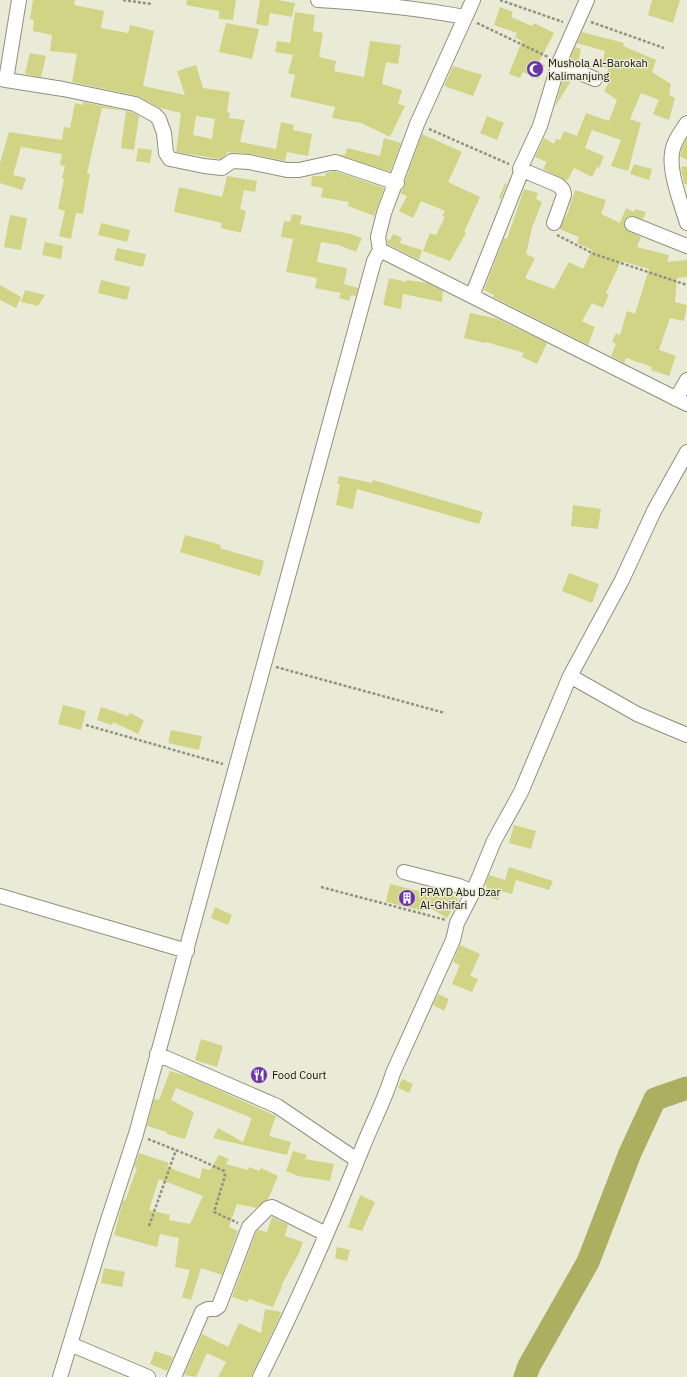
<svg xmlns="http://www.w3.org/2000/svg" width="687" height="1377" font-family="'IBM Plex Sans',sans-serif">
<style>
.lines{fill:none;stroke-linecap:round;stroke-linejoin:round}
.river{stroke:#acae60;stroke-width:23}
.building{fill:#d1d485;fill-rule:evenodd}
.minor-casing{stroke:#8f907e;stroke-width:16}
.path{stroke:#919283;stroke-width:2.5;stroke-dasharray:3 2;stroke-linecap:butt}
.minor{stroke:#fff;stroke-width:14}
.labels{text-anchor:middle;stroke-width:3;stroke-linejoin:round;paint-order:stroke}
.poi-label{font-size:11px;fill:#12120b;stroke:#eaebd7;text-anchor:start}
</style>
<rect width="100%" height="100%" fill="#eaebd7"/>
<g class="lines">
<path class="river" d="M525,1377l4,-11 59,-104 42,-109 25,-54 32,-11"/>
</g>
<path class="building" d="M33,0h42l-1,5 30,6 -3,17 27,5 2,-8 24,6 -11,55 42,9 -8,-24 19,-6 7,23 27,4 -3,20 3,1 -1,5 16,2 -5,22 36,7 5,-27 13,3 -1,5 19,4 -4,22 -21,-4 -2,9 -34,-7 -24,-2 -1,3 -6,4 -44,-7 5,-39 -21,-5 -23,-12 -65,-14 5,-28 -27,-3 2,-16 -19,-4 1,-11 -4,-1zM196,116l19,3 -3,20 -19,-4z
M187,0h49l-3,20 -14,-1v-8l-33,-6z
M260,0h17l18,3 -3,14 -22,-4 -2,13 -12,-2z
M652,0h28l-7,23 -25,-8z
M500,7l13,5 -2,5 21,9 2,-3 20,10 -15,29 6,3 -7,14 -15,-7 -3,6 -11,-4 13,-33 -7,-4 2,-4 -23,-8z
M295,12l20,3 -2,16 10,2 -4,24 17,4 -2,10 30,6 6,-36 31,4 -3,19 -12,-2 -4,22 20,6 -4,14 7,2 -15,31 -29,-14 -29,-5 3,-11 -45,-10 5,-22 -7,-2 5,-18 -18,-3 2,-11 13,2z
M226,23l33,6 -7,30 -33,-7z
M582,32l42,11 -1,3 33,14 -4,12 19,12 -2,11 6,3 -6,22 -16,-6 6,-14 -18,-7 -11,26 11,4 -13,48 -17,-5 10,-26 -29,-10 -7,18 19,8 -5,12 -2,-1 -5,10 -18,-9 -7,13 -24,-12 4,-7 -12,-5 9,-19 10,6 2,-5 4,1 4,-9 13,5 9,-23 23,8 8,-21 -13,-9 5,-9 -3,-1 2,-12 -6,-3 3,-15 -28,-8z
M575,47l6,2 -3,14 -8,-4z
M30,53l16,3 -5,21 -16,-3z
M453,66l29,9 -9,21 -29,-10z
M564,75l8,4 -17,28z
M83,102l49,10 7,4 -5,34 -13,-2 5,-37 -24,-3 -15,65 3,1 -7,40 -7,-1 -5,26 -12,-3 6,-25 -7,-2 6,-30h-2l3,-13 -5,-1 2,-11 -41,-7 -8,28 13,3 -4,12 -22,-7v-20l9,-31 53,8 2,-13 6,1 5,-25 8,2z
M487,116l17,7 -7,17 -17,-7z
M422,134l40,18 -14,30 32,15 -16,35 2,1 -16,28 -27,-10 7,-18 6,2 9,-18 -3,-1 3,-5 -24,-10 -8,17 -14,-7 8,-15 -7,-3 5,-7v-5z
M384,138l17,5 -11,29 -57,-18 12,1 2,-7 33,8z
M687,138v22l-7,-4 2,-8z
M138,148l14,2 -2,13 -14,-2z
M634,164l18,5 -3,11 -19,-6z
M687,166v18h-3l-3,-17z
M335,171l49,17 -10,28 -26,-10 1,-4 -28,-5 2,-9 -12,-2 1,-10h13l1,-3z
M227,176l30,5 -2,11 -11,-2 -4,19 6,2 -5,22 -20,-5 1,-5 -48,-11 5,-25 43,10z
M505,183l2,1 -6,15 -2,-1z
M524,189l14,4 -2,6 6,3 -10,26 -6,26 9,4 -10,20 29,11 15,-27 14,7 9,-19 -15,-7 2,-6 -20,-8 9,-17 7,-22 31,10 -5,14 19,9 6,-15 8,4 1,-3 11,3 -3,7 -12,-3 -7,5 2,9 15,7 -4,10 32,8 -2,7 20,-2v17l-10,1 -2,24 12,3 -3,16 -14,-3 -11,32 17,6 -7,20 -18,-6 1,-3 -26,-9 -2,5 -13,-7 5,-12 -4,-2 4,-9 4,2 7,-24 8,3 14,-45 -28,-8 -15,32 3,1 -6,14 -11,-5 -10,18 13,6 -7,18 -95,-48 1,-2 -10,-5 20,-52 3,1z
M292,214l10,2 -2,8 51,10 11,4 -6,14 -17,-7 -18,-3 -4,20 30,6 -3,16 14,4 -2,8 -5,-1 -2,6 -10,-3 2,-5 -26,-5 2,-10 -31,-6 7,-33 -12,-2 3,-16 6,1z
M10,215l17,3 -6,32 -17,-3z
M101,223l29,7 -3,12 -29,-7z
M393,234l9,4 -2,5 22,7 -3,10 -31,-16 -1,-5 3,1z
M45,242l18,4 -2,13 -19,-4z
M117,248l29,6 -3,13 -29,-7z
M389,278l17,4 1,-2 21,3 15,8 -1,11 -39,-8 -2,15 -18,-4z
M101,280l29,7 -3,13 -29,-7z
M0,285l21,12 -5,11 -16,-8z
M25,290l20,5 -7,11 -17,-4z
M470,313l28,6 49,24 -10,21 -15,-7 2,-4 -38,-11 -1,1 -21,-5z
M339,476l33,7 1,-3 110,32 -4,12 -122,-35 -4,20 -17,-4 4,-21h-3z
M573,505l28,4 -3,20 -27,-3z
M185,535l36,10 -1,3 44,13 -4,15 -80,-24z
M569,573l30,11 -7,19 -30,-12z
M63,705l23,6 -5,19 -23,-6z
M101,707l27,9 2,-3 14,7 -6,14 -25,-12 -1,3 -15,-5z
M171,730l31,6 -3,14 -31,-7z
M514,825l22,6 -5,18 -22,-6z
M509,867l44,14 -4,9 -33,-10 -4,14 -11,-3 -3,9 -14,-4 3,-10 -2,-1 4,-10 16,5z
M390,884l45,11 4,-5 8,2 12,7 -12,19 -22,-13 -2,6 -37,-9z
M215,907l17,8 -4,10 -17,-7z
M460,945l20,9 -10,22 8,3 -6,13 -20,-8 8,-19 -7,-3z
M438,994l11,5 -5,12 -11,-6z
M201,1039l22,7 -6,21 -22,-7z
M170,1071l20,6 86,39 -7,20 22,6 -4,13 -74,-17 5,-10 25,14 9,-24 -76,-30 -5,12 23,12 -9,27 -18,-5v-2l-20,-6 7,-27 5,1z
M402,1079l11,5 -4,9 -11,-5z
M293,1151l14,4 -2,4 29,5 -4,17 -32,-5 -12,-5z
M139,1153l30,10 -2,4 33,12 2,-11 8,2 9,-15 10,4 -3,5 22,6 1,-3 10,4 2,-3 17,8 -10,23 -12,9 -19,-4 -8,23 9,4 -16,44 -21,-7 -10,32 -9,-3 8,-27 -15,-3 4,-29 -19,-4 -3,13 -43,-12 9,-35 2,1 12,-33 -3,-1zM159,1179l44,17 -13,28 -21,-4 1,-5 -21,-5z
M360,1195l15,7 -13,29 -14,-4z
M272,1217l16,8 -3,11 18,6 -4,11 -18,33 1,1 -9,20 -24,-8 -1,3 -16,-5 24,-65 2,-2 9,2z
M337,1247l13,3 -3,11 -12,-3z
M104,1268l21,4 -3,15 -21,-4z
M265,1309l16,3 -1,4 -29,61h-33l8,-15 -19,-9 -11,24 -12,-2 18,-41 26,13 11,-24 22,10z
M155,1351l18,6 -6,14 -17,-7z"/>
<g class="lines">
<g class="minor-casing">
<path id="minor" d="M318,0c50,3 98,8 147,17
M559,64l36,15
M0,79l6,1 13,-80
M6,80l57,9 72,15 20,11 4,4 5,14 2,20 4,6 34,7 18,2 10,-7 17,1 38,8h12l36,-8 62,21
M687,123c-6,9 -14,19 -15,30 -3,20 9,50 15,70
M554,223l10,-28 -1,-5 -5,-5 -38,-16 20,-43 19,-63 28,-63
M632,224l55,22
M380,250l307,154
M472,296l50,-126
M676,399l11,-19
M570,676l67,38 50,21
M404,872l55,14 14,6
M0,896l187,55
M157,1054l120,52 80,54
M70,1344l78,33
M60,1377l45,-148 31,-95 238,-873 6,-11 -2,-13 6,-24 33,-89 56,-124
M174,1377l28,-65 6,-3h7l4,-3 30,-79 19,-19 4,-1 54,27
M260,1377c37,-74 71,-151 102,-228 10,-26 23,-49 31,-76l60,-133 4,-17 16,-31 21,-51 27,-49 49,-116 52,-96 32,-69 33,-59"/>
</g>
<path class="path" d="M123,0l29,4
M500,0l63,22
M591,22l73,26
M477,23l71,34
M429,129l80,35
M557,235l37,19 93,31
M276,667l169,46
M86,725l137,39
M321,887l125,33
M148,1139l50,20 26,12 1,5 -11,36 24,11
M149,1226l27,-76"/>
<use href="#minor" class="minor"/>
</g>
<defs>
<g id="mosque-disc" transform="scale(0.9)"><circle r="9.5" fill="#6935ac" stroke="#eaebd7"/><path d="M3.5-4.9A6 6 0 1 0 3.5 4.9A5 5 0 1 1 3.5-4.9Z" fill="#fff"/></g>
<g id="building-disc" transform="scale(0.9)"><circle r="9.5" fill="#6935ac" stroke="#eaebd7"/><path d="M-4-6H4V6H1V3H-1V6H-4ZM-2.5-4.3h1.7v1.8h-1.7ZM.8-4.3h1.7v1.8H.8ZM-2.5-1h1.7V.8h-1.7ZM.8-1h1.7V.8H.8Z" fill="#fff"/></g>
<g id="restaurant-disc" transform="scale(0.9)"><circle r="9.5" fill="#6935ac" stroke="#eaebd7"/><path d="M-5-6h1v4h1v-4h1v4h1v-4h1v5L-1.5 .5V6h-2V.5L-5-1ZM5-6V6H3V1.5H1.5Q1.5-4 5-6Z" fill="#fff"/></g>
</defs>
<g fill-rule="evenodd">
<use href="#mosque-disc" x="535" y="69"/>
<use href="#building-disc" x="407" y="898"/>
<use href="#restaurant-disc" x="259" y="1075"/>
</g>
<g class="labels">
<g class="poi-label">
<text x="548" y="67">Mushola Al-Barokah<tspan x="548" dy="13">Kalimanjung</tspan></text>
<text x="420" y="896">PPAYD Abu Dzar<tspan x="420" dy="13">Al-Ghifari</tspan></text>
<text x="272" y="1079">Food Court</text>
</g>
</g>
</svg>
